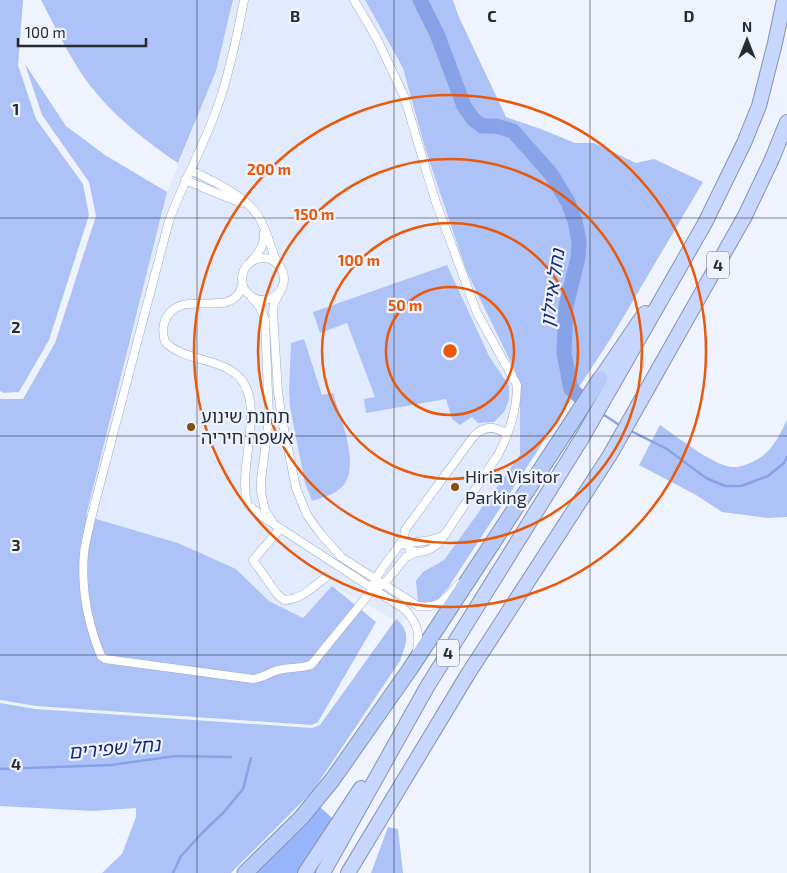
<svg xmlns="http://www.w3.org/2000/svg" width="787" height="873" font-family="'Exo 2','Noto Sans Hebrew',sans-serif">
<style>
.built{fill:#e2ebfe}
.green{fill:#adc2f6}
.forest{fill:#98b4fa}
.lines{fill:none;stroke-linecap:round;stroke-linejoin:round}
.stream{stroke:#87a2e7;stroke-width:2.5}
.river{stroke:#87a2e7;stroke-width:15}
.minor-casing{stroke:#a0aac3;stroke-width:9}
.trunk-casing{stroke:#8593b6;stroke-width:16}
.motorway-casing{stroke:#8593b6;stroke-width:17}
.minor{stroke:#fff;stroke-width:8}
.trunk{stroke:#c6d6fc;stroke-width:14}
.motorway{stroke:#b7cbfb;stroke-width:15}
.grid{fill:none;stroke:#272b35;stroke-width:1;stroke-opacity:0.55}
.ring{fill:none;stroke:#e8590c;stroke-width:2.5}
.poi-dot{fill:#8b4c11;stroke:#eef3fd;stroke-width:2}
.labels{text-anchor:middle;stroke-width:4.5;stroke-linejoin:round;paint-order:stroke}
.shield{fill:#eef3fd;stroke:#636771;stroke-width:1}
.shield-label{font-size:16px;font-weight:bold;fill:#272b35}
.poi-label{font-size:18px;fill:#272b35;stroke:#eef3fd;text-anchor:start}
.water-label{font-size:19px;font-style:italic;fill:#162977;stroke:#eef3fd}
.grid-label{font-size:16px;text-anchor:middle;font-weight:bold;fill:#272b35;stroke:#eef3fd;stroke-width:4.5;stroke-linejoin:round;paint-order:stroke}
.centre{fill:#e8590c;stroke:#eef3fd;stroke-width:2.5}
.ring-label{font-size:15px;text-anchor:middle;font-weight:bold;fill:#e8590c;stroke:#eef3fd;stroke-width:4.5;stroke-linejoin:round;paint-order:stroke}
</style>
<rect width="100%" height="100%" fill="#eef3fd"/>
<path class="built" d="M233,0h132l38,68 22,80 41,122 50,103 4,13v69l-76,105 -42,64 -70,-38 -29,32 -34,-17 -33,-32 -58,-26 -92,-27 81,-324 49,-121z"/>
<path class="green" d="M0,0h23l-5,65 18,54 47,65 6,31 -40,125 -30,52 -15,1 -4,-2z
M41,0h192l-17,71 -38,92c-40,-27 -77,-57 -102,-98 -13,-21 -24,-44 -35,-65z
M365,0h88l5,15 48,102 35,12 34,14h19l42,20 18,-4 49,23 -92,156 -163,250 -11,12 -5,4 -14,-2 -2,-21 7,-9 21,-12 76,-105v-69l-4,-13 -50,-103 -41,-122 -22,-80z
M25,64l41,62 39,29 62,37 -81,324 92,27 58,26 33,32 34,17 29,-32 44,36 -58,100 -6,3 -276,-19 -36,-6v-301h23l32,-56 41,-127 -7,-34 -47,-67z
M447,265l42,91 20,30v14l-5,12 -10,10 -16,1 -6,-6 -12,8 -8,-6 -6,-20 -80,14 -2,-14 11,-2 -28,-74 -27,10 -7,-21z
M304,339l18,56 11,-2c7,25 32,80 4,98 -7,5 -17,7 -25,10l-7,-18 -15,-76 -1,-16 2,-48z
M787,420v97l-20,1 -45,-6 -26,-17 -57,-30 21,-40c16,11 53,40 71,42 12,1 30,-8 38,-17 8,-9 13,-20 18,-30z
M396,619c16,13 10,25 4,42l-88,131 -81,81h-129l20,-19 14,-37v-9l-43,3 -93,-5v-103l35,6 277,19 8,-3z
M388,827l10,2 5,44h-32z"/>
<path class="forest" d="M318,805l16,15 -34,53h-49z"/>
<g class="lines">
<path class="stream" d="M601,413l20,13
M629,430l38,19 39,29 19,8h16l27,-10 16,-13 3,-6
M0,769l111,-4 64,-9 56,1
M173,873l8,-17 23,-25 20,-19 19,-23 8,-31"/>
<path class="river" d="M420,0l17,34 27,72 9,13 9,7h14l17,5 38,43 17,28 7,19 4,20 -1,17 -12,48 -2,47 7,36 10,9"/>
<g class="minor-casing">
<path id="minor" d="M244,0c-7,37 -15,76 -28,111 -14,38 -33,72 -47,110l-75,286c-4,16 -8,31 -10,46 -3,34 4,71 17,103l4,3 148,20c9,-1 14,-5 22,-8 10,-4 24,-2 36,-6l62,-76
M354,0l23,39 27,57 31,104 42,113 40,72c0,24 -8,49 -19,70l-59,88c-10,8 -16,11 -29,7l-6,-12 1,-8 68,-93c10,-11 21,-12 33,-3
M191,170c24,13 54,24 69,49 8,14 11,30 17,44
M185,180l56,23
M242 279a21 21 0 1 1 42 0a21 21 0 1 1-42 0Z
M252,260c8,-8 13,-16 12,-27
M242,286c-9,34 -57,3 -74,29 -6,9 -6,17 -3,27 20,20 55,15 75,36 26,29 -4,92 8,127l15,12 141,92c12,12 17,24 13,41
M279,294l-5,9 -1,10 5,79 4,27 14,69 11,27 13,18 21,24 77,49c22,3 27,-7 41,-22
M252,298l8,9 5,13 4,98 -8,62v12l4,18 7,11
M280,529l-27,31 24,34 7,6c17,0 29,-13 42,-23
M403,544l28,-4 14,-5
M374,584l1,-5 29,-41
M379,587l4,-2 23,-28 11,-5"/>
</g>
<g class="trunk-casing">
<path id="trunk" d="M600,379l45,-66
M305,873l56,-85
M323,873l104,-186 155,-249 123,-215 39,-80 15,-37 16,-63 9,-43
M348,873l120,-199 142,-219 135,-239 27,-57 15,-37"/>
</g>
<g class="motorway-casing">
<path id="motorway" d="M245,873l56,-55 32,-39 77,-110 190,-290"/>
</g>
<use href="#minor" class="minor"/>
<use href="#trunk" class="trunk"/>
<use href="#motorway" class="motorway"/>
</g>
<path class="grid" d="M197,0v873M394,0v873M590,0v873M0,218h787M0,436h787M0,655h787"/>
<g class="ring">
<circle cx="450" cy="351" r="64"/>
<circle cx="450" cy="351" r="128"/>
<circle cx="450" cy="351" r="192"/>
<circle cx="450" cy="351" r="256"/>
</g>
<g class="poi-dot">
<circle cx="191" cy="427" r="5"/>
<circle cx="455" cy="487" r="5"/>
</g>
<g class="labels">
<g class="shield">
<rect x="707" y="251.5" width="22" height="27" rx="4"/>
<rect x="437" y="639.5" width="22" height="27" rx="4"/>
</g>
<g class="shield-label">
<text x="718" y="271">4</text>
<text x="448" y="659">4</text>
</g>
<g class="poi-label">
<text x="201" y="423">תחנת שינוע<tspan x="201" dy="21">אשפה חיריה</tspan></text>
<text x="465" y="483">Hiria Visitor<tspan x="465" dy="21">Parking</tspan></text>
</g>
<g class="water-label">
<text transform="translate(552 288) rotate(-82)" y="7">נחל איילון</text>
<text transform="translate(114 748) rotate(-5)" y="7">נחל שפירים</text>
</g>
</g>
<g class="grid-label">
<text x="295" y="22">B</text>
<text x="492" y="22">C</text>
<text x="689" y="22">D</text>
<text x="16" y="115">1</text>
<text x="16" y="333">2</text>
<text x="16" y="551">3</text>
<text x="16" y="770">4</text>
</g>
<circle cx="450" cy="351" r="8" class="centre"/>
<g class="ring-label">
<text x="269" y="175">200 m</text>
<text x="314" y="220">150 m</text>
<text x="359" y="266">100 m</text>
<text x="405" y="311">50 m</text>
</g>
<g transform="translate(747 40)" stroke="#eef3fd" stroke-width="4" paint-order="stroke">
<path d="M0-4L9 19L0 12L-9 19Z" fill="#272b35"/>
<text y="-8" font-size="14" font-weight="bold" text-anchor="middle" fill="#272b35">N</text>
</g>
<path d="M18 38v8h128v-8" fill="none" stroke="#272b35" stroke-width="2.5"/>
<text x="25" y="38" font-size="15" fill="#272b35" stroke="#eef3fd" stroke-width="4" paint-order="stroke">100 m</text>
</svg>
